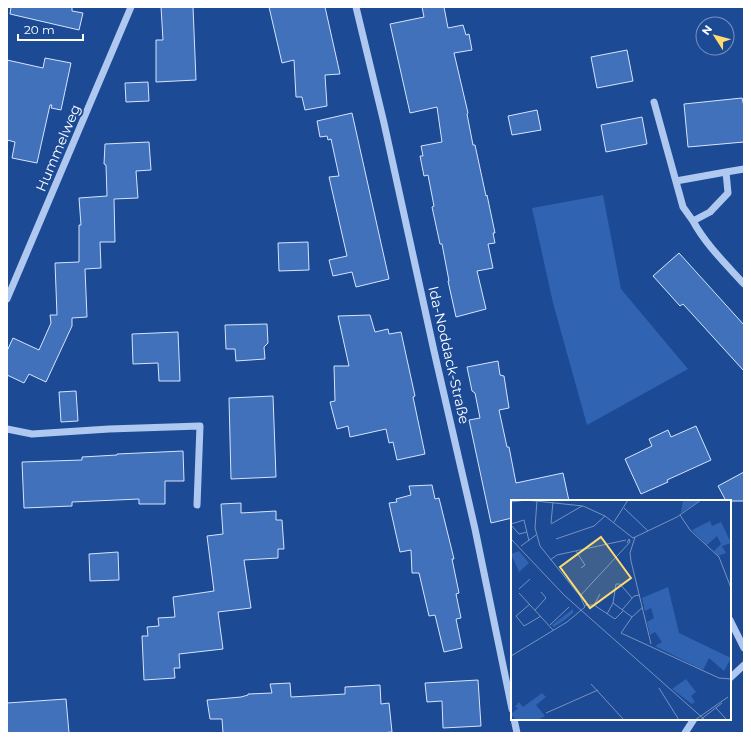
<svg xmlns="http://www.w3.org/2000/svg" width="751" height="740" font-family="Montserrat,sans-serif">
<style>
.green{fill:#3063b2}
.building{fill:#4171ba;stroke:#d5e4fb}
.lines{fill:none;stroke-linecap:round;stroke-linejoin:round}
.minor{stroke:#afc8ef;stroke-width:7}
.labels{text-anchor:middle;stroke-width:4;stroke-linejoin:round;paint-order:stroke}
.street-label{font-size:14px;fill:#fff;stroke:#1c4a95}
.inset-road{fill:none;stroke:#7792bf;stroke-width:1}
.view{fill:#ffdc6d;fill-opacity:0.15;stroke:#ffdc6d;stroke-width:2}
.inset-edge{fill:none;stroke:#fff;stroke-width:2}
</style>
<rect width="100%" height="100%" fill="#1c4a95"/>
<path class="green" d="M603,195l18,94 67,80 -101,56 -34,-122 -21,-95z"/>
<path class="building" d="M11,7h61v4l11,2 -4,17 -69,-16z
M161,7h32l3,73 -40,2v-42h7z
M269,7h56l15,67 -15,1 2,31 -22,4 -3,-13h-6l-2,-37 -12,3z
M422,7h22l4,21 15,-3 3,10 3,-1 3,16 -18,3 14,60 -1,1 6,31h2l11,51 1,-1 8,38h-2l2,10 -7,1 5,24 -16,3 9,38 -30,8 -8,-36h1l-7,-37h-2l-8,-37 2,-1 -6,-31 -4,1 -4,-20h3l-2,-10 21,-4 -5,-35 -27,6 -20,-89 34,-7z
M627,50l6,31 -36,7 -6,-31z
M45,58l26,5 -10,47 -10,-2 1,-3h-2l-13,58 -25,-5 3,-16 -8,-2v-80l36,8z
M148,82l1,19 -23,1 -1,-19z
M742,98l2,8v36l-56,5 -4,-43z
M537,110l4,20 -29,5 -4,-19z
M352,113l37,166 -33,8 -4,-15 -19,4 -4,-16 18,-4 -18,-79 10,-1 -8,-37 -3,1 -1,-4 -7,1 -3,-16z
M642,117l5,27 -41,8 -5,-27z
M149,142l2,28 -15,1 2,27 -24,1 1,43h-15l1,26 -16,1 2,48 -15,1v8l-26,56 -17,-8 -5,9 -17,-8v-24l6,-13 26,12 12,-27 -1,-8h7l-2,-52 24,-1v-37h2l-2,-27 28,-2 -1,-31 -2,-1 1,-20z
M308,242l1,28 -30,1 -1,-28z
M679,253l65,72v46l-61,-67 -3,2 -27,-30z
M370,315l5,17 13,-3 1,5 12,-2 14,64 -2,1 12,57 -28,6 -4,-18 -4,1 -3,-14 -36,8 -2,-11 -11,3 -7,-27 5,-1 -1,-35h15l-11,-50z
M267,324l1,19 -4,4 1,12 -29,2 -1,-12h-9l-1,-24z
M178,332l2,49h-21l-1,-18 -25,1 -1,-30z
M498,361l2,14 4,1 5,32 -10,2 8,37h2l7,36 47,-10 6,28h-57v17l-21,5 -22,-103 11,-2 -5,-25 -3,-2 -5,-24z
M76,391l2,30 -17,1 -2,-30z
M273,396l3,81 -45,2 -2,-81z
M696,426l15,34 -44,20 1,2 -27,12 -16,-35 27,-13 -3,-7 19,-9 3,7z
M183,451l1,30h-19v23h-26v-5l-67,3v4l-48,2 -2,-46 60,-2v-3l35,-2v-1z
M744,472v29h-18l-8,-15z
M432,485l3,14 4,-1 15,61h-2l7,34 -3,1 5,24 -5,1 6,29 -18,4 -9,-37 -6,1 -10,-43h-7l-1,-23 -11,2 -11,-49 8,-1 -1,-3 15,-4 -2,-9z
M241,503v10l35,-2v9h6l2,29h-6v9l-34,2 7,48 -33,4 5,37 -44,5 1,14h-6l1,10 -31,2 -2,-44h6l-1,-9 12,-1 -1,-8 17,-1 -2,-20 41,-6 -7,-55 16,-2 -2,-30z
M118,552l1,28 -29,1 -1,-27z
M478,680l3,46 -38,2 -1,-27 -15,1 -2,-19z
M290,683l1,14 54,-3v-7l35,-2 1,19 8,-1 3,29 -12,1h-157l-1,-14h-12l-3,-19 34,-3 7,-2v-1l24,-1 -2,-9z
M66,699l3,34h-62v-30z"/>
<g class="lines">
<path class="minor" d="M356,7l28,116 50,228 41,178 37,180
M654,102l29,105 10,14
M744,169l-18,3 2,21 -18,19 -17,9c13,24 33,43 51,63
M676,181l50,-9
M7,299l124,-292
M7,429l25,5 77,-5 91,-3 -3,79
M730,620l14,28
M730,678l14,-13
M514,719l3,14
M685,733l9,-14"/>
</g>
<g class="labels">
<g class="street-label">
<text transform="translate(58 148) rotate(-67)" y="5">Hummelweg</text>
<text transform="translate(449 355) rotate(77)" y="5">Ida-Noddack-Straße</text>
</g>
</g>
<g transform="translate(511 500)">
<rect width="220" height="220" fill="#1c4a95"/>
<path d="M172,0h17l-19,13zM199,21l2,5 9,-4 10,21 -9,3 4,7 -8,3 -4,-5 7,-7 -4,-8 -10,9 -15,-15zM8,51l10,12 -10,9 -8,-18zM157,87l11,46 52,25 -7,13 -15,-13 -6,12 -48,-24 7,-4 -7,-10 -5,3 -3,-13 7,-4 -3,-10 -6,3 -3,-13zM62,109v4l-7,6 -12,8 -2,-2zM175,179l10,13 -5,4 4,6 -3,2 -20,-15zM31,193l4,4 -10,8 9,11 -7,4h-22l-5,-6 7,-6 -3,-1 4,-5 4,5z" fill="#3063b2"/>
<path class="inset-road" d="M0,2l15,-2 57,6 22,10 28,22 44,-21 24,-17M113,8l24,23M169,15l10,15 29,27 12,31M103,22l14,-22M40,23l2,-21M0,24l13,-4 5,21M40,24l31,-18M0,25l8,9 8,-2M124,37l-5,16 1,8 20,83M0,39l53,56 141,125M45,39l38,-13 11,-10M10,46l15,-11M65,51l9,14 -4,3M39,60l7,-5 69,-15M8,89l11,-10M8,93l34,37M69,96l50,-54 -1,-3 -2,4M102,103l3,-19h4l12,14M19,104l-14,12 8,10 17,-10M74,105h9l21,14 8,-8M83,105l6,-11M24,110l11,-12 -5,-6M111,110l12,-14 6,-1M96,114l6,-11 19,14 -11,16 98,45 12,1M121,117l11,-10M39,125l19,-18M0,156l56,-34 18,-15 -5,-11 -40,-50 -5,-18 2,-28M80,184l33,36M148,188l20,32M205,208l11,12M35,213l52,-23M184,220l33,-23M189,220l22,-17"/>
<path class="view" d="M90,37l30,41 -41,30 -30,-41z"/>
<rect width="220" height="220" class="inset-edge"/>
</g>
<rect width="751" height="740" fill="none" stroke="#ffffff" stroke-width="16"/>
<g transform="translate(715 36) rotate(306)"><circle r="19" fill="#1c4a95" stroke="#7792bf"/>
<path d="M0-3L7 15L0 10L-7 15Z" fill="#ffdc6d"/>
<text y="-6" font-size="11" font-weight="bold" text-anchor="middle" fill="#ffffff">N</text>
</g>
<path d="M18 34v6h65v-6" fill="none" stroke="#ffffff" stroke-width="2"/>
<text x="24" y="34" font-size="12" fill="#ffffff" stroke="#1c4a95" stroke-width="3" paint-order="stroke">20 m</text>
</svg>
